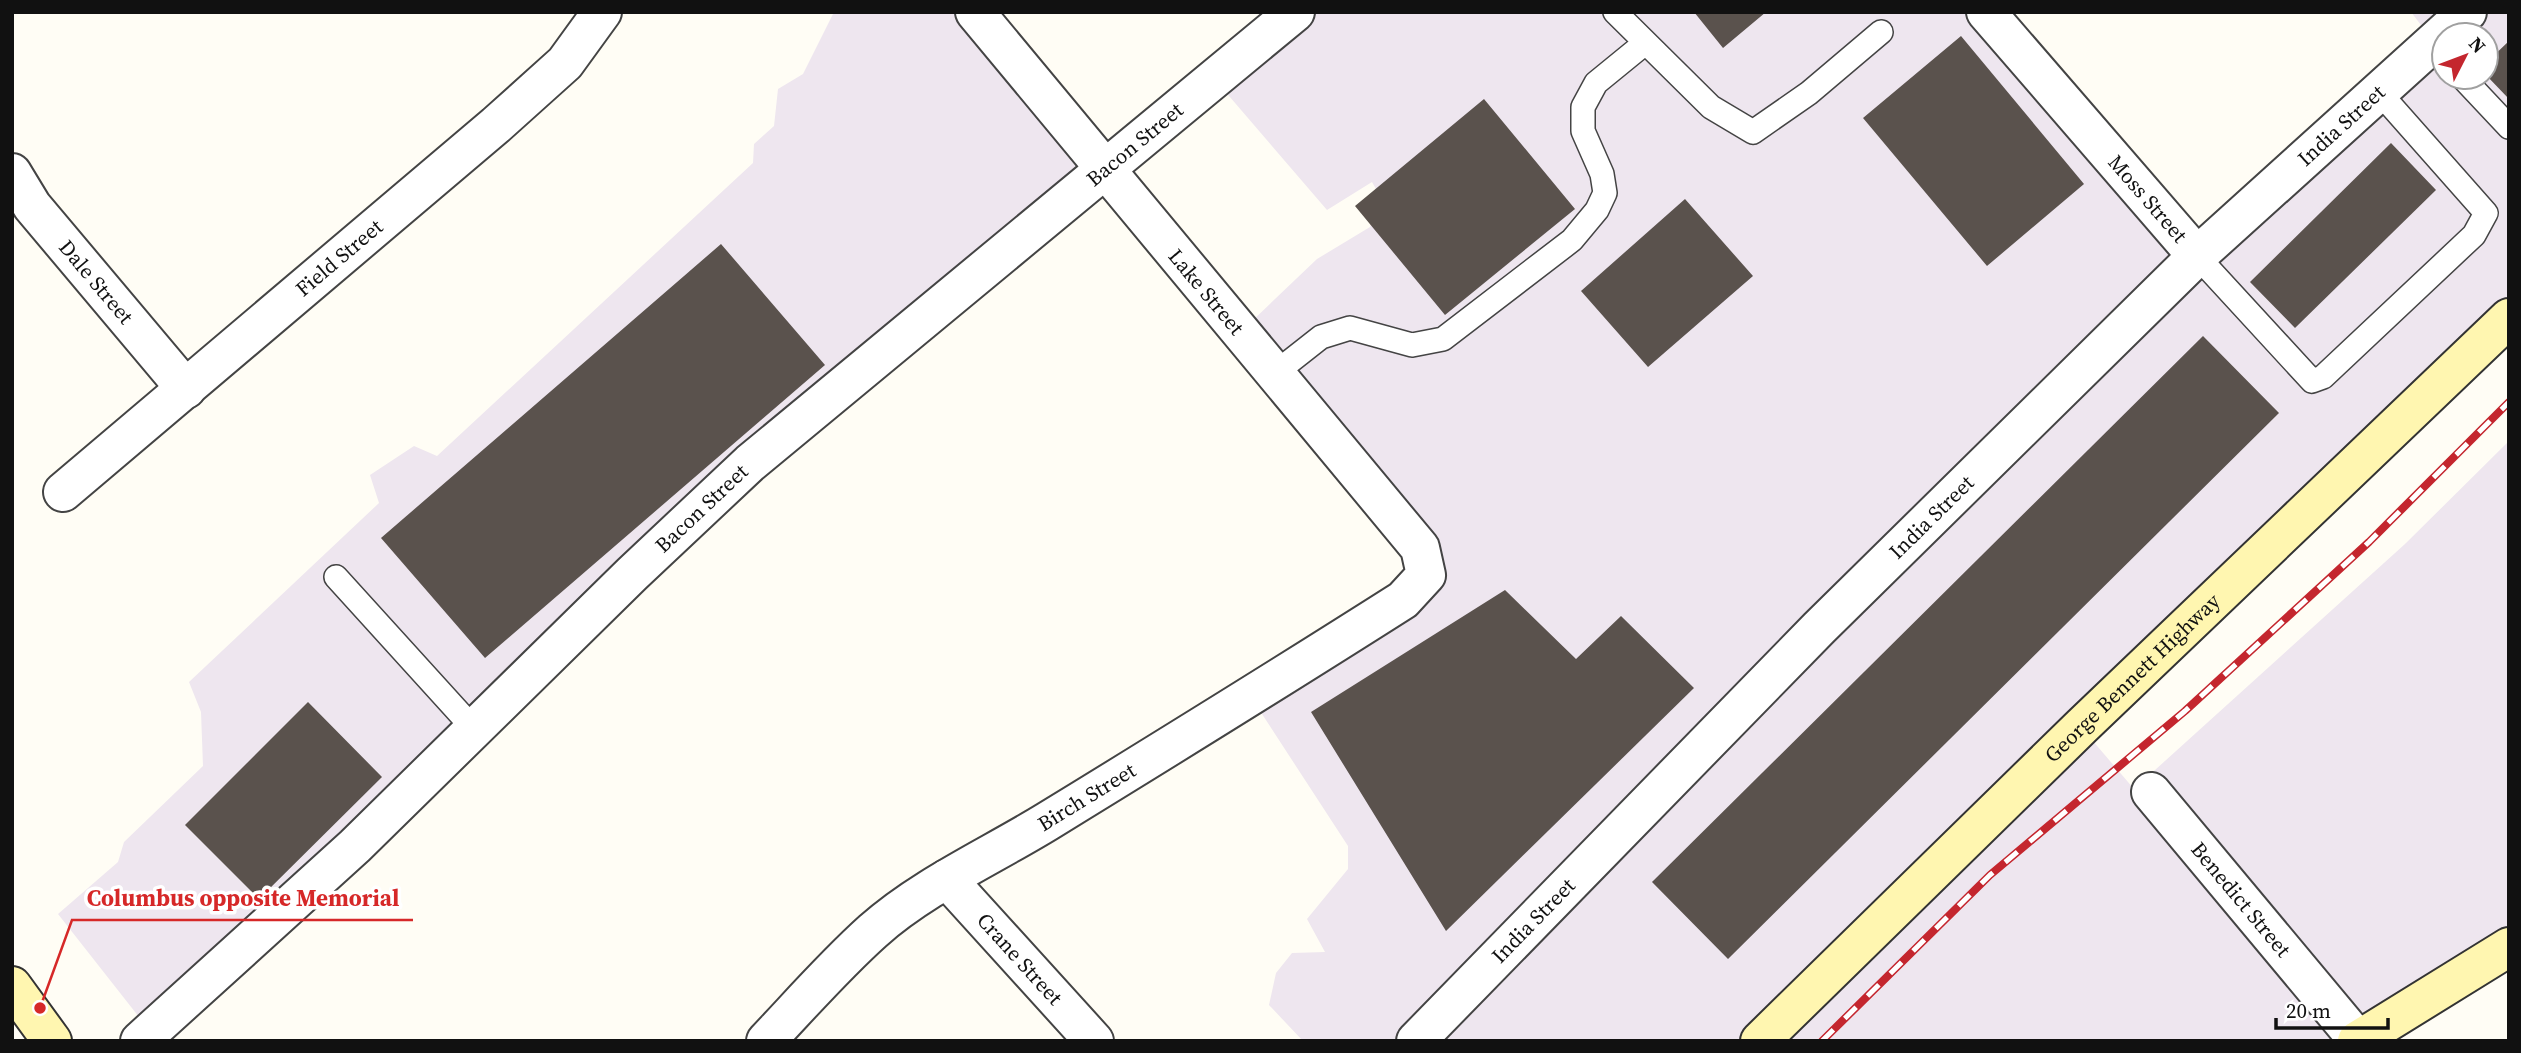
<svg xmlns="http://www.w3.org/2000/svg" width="2521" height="1053" font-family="'Source Serif 4',serif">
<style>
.industrial{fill:#eee6ef;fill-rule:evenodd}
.building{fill:#5a524d}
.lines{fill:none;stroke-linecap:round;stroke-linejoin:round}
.lane-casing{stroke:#444;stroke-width:26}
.street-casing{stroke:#444;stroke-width:42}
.secondary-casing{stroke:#333;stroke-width:42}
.lane{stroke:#fff;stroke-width:23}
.street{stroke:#fff;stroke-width:38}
.secondary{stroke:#fff6b0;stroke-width:38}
.rail-casing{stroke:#c4262e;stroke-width:8}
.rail{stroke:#fff;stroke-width:5;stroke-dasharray:16;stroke-linecap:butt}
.labels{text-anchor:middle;stroke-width:7;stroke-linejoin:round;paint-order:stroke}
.street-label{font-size:21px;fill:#111;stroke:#fff}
.leader{fill:none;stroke:#d62828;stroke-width:2.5}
.callout-dot{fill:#d62828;stroke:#fff;stroke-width:2.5}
.callout-label{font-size:23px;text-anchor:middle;font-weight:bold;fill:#d62828;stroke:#fff;stroke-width:7;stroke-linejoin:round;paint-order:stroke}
</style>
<rect width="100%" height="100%" fill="#fffdf5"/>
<path class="industrial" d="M834,12h119l138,169 -507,437 -434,413 -92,-117 60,-52 6,-20 79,-76 -2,-54 -12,-30 190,-179 -9,-28 44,-29 23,10 316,-293 1,-19 20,-18 4,-37 25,-15z
M1295,12h682l223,257 234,-227 -23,-30h98v304l-417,424 42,49 271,-245 104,-103v515l-135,85h-1071l-34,-36 7,-32 16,-20 33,-1 -18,-33 41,-50v-23l-86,-132 1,-9 160,-128 -194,-234 88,-84 53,-32 11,-29 -9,-16 -45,28 -110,-128zM2444,35h42v42h-42z"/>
<path class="building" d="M1694,12h72l-43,36z
M1961,36l123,148 -97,82 -124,-148z
M2509,41v58l-23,-24v-12z
M1484,99l91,110 -130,106 -90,-109z
M2391,143l45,47 -141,138 -45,-46z
M1685,199l68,77 -105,91 -67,-76z
M721,244l104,121 -340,293 -104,-120z
M2203,336l76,77 -551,546 -76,-77z
M1505,590l71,69 45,-43 73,72 -248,243 -135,-219z
M308,702l74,75 -123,122 -74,-74z"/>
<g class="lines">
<g class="lane-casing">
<path id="lane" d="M1615,12l96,95 42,25 56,-39 72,-61
M2462,77l47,50
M2197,256l115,125 11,-4 151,-142 12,-22 -107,-121
M1274,374l47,-37 29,-9 62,17 31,-6 129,-99 25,-30 8,-17 -3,-19 -19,-43v-24l13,-24 49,-40
M336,577l138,152"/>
</g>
<g class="street-casing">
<g id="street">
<path id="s1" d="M1986,12l211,244"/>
<path id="s2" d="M12,173l20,33 154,183"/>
<path id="s3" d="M63,492l433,-367 69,-62 37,-51"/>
<path id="s4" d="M2151,792l207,248"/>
<path id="s5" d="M947,879l147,162"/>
<path id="s6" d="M140,1041l215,-195 277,-272 118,-111 545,-451"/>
<path id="s7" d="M766,1041c35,-37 69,-76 107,-110 49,-44 118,-75 175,-110 119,-73 237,-146 355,-221l23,-25 -6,-27 -445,-536"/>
<path id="s8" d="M1416,1041l403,-413 378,-372 270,-244"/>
</g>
</g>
<g class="secondary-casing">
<g id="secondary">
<path d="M12,986l40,55"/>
<path id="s9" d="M1760,1041l322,-315 427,-408"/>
<path d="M2357,1041l152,-94"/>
</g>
</g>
<use href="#lane" class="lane"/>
<use href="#street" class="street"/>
<use href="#secondary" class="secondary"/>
<g class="rail-casing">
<path id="rail" d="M1822,1041l168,-166 195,-164 184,-169 140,-140"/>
</g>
<use href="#rail" class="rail"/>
</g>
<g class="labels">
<g class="street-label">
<text dy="7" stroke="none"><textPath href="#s8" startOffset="1302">India Street</textPath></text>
<text dy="7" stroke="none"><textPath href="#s6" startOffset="1340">Bacon Street</textPath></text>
<text dy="7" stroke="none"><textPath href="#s1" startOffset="247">Moss Street</textPath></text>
<text dy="7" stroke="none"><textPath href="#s3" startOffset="362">Field Street</textPath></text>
<text dy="7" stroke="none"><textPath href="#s2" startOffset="138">Dale Street</textPath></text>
<text transform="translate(1206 292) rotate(50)" y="7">Lake Street</text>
<text dy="7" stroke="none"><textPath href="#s6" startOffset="774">Bacon Street</textPath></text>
<text dy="7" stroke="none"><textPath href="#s8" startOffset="735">India Street</textPath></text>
<text dy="7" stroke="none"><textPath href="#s9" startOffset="520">George Bennett Highway</textPath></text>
<text dy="7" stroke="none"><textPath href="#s7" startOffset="406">Birch Street</textPath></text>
<text dy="7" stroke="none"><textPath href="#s4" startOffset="140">Benedict Street</textPath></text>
<text dy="7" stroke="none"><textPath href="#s8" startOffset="168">India Street</textPath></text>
<text dy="7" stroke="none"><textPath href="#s5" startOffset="108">Crane Street</textPath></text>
</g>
</g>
<path class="leader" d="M40 1008L72 920H413"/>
<circle class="callout-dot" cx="40" cy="1008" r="7"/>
<g class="callout-label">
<text x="243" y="906">Columbus opposite Memorial</text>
</g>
<rect width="2521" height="1053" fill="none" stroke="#111111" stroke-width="28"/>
<g transform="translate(2465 56) rotate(48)"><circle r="33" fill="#ffffff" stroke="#a0a0a0" stroke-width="2"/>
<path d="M0-5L12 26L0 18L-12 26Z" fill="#c4262e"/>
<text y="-10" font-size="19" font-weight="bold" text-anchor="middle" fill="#111111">N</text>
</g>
<path d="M2276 1018v10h112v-10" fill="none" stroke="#111111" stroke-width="3.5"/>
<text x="2286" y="1018" font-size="21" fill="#111111" stroke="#ffffff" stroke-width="5" paint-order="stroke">20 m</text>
</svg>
